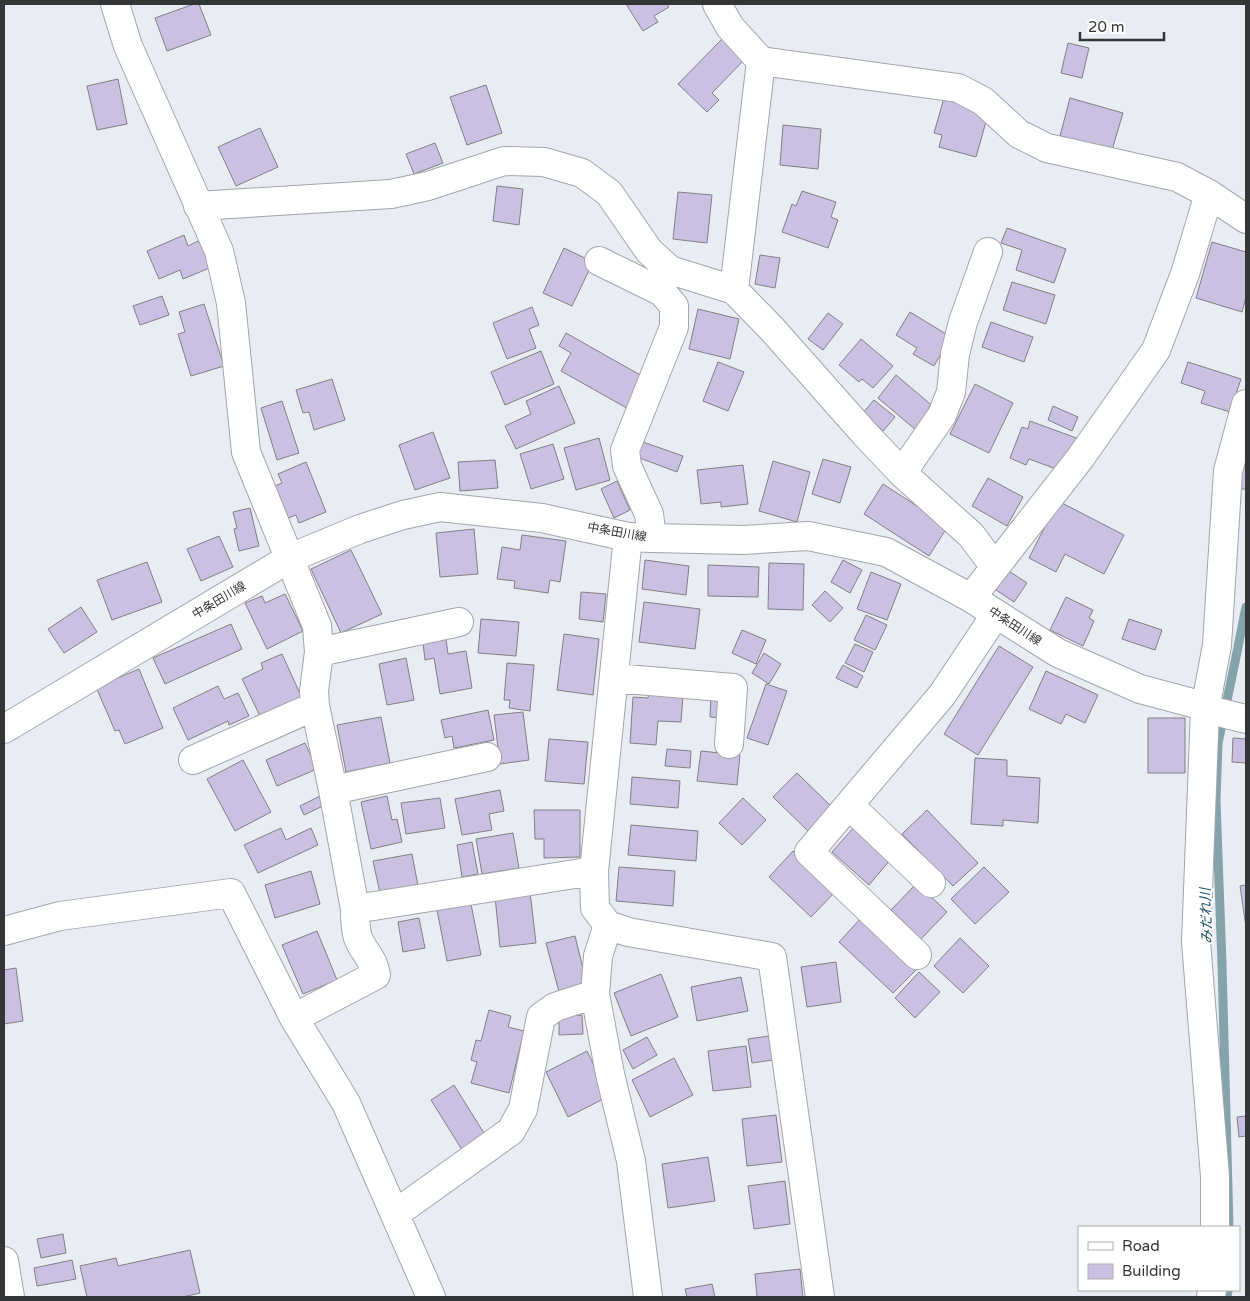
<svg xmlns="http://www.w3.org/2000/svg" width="1250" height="1301" font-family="'Varela Round','Noto Sans JP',sans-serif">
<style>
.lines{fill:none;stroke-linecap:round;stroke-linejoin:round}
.stream{stroke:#84a3aa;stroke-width:9}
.building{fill:#cac0e2;stroke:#818086}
.minor-casing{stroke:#a2a6ab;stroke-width:30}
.major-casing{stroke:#a2a6ab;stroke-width:30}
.minor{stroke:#fff;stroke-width:28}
.major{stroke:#fff;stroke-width:28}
.labels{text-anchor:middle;stroke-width:4;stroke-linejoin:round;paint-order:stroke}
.street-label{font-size:12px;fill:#333537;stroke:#fff}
.water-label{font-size:14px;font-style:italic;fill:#14525d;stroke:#fff}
</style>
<rect width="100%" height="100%" fill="#e9edf3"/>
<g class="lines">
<path class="stream" d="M1229,1227l-7,-263 -6,-163 2,-58 17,-81 11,-55
M1227,1297l1,-7"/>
</g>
<path class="building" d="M194,4h5l12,31 -44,16 -12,-33z
M626,4h41l2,3 -15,9 4,6 -15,9z
M723,38l22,21 -33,34 7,7 -12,12 -29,-28z
M1068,43l21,5 -7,30 -21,-5z
M118,79l9,45 -30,6 -10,-44z
M486,85l16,48 -35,12 -17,-48z
M944,98l45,13 -13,46 -37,-10 3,-12 -8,-2z
M1070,98l53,15 -11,37 -52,-14z
M783,125l38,4 -3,40 -38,-4z
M260,128l18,39 -42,19 -18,-39z
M435,143l8,20 -29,11 -8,-20z
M497,186l26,3 -4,36 -26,-4z
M802,191l34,11 -5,15 7,3 -10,28 -46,-16 10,-28 4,2z
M678,192l34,3 -5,48 -34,-4z
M1007,228l59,21 -12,34 -38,-13 6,-20 -21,-7z
M184,235l4,11 12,-6 12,27 -29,12 -3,-9 -21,9 -12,-28z
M1212,242l34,10v45l-4,15 -46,-14z
M564,248l29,14 -21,44 -29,-13z
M760,255l20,3 -5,30 -20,-4z
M1012,282l43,13 -9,29 -43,-14z
M162,296l7,19 -29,10 -7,-19z
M204,304l20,62 -33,10 -13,-42 7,-2 -6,-20z
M532,307l7,18 -10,4 7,19 -29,11 -14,-36z
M698,309l41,10 -9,40 -41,-10z
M910,312l41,25 -17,29 -21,-12 4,-6 -21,-13z
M828,313l15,11 -20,26 -15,-11z
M991,322l42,15 -9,25 -42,-15z
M566,333l83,47 -17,31 -71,-40 10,-18 -12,-7z
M861,339l32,27 -20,22 -11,-9 -3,3 -20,-17z
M541,351l13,33 -49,21 -14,-33z
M718,362l26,10 -16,39 -25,-10z
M1188,362l53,17 -11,33 -29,-9 4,-12 -24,-8z
M896,375l39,33 -18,23 -39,-33z
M332,379l13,41 -31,10 -5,-18 -6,1 -7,-23z
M975,384l38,19 -24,50 -39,-19z
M559,386l16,37 -59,26 -11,-23 26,-12 -5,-13z
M874,400l21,17 -12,14 -20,-18z
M282,401l17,52 -22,7 -16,-52z
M1053,406l25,11 -6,14 -24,-11z
M1030,421l49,18 -12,34 -38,-14 -3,6 -16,-7 12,-31 6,2z
M433,432l17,46 -35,12 -16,-45z
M599,438l11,42 -34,10 -12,-42z
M643,442l40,14 -6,16 -40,-15z
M553,444l11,35 -33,10 -11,-35z
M823,459l28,8 -11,36 -28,-9z
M1242,459h4v30h-5z
M495,460l3,28 -38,3 -2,-29z
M773,461l37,11 -13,50 -38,-11z
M306,462l20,50 -27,11 -3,-8 -13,5 -13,-32 12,-5 -4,-9z
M743,465l5,39 -27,3v-5l-20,2 -4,-34z
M988,478l35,19 -16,29 -35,-20z
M617,481l13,29 -16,8 -13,-29z
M883,484l65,42 -19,30 -65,-42z
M1058,501l66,34 -20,39 -39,-20 -9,18 -27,-14z
M250,508l9,38 -20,5 -5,-22 3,-1 -4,-16z
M474,529l4,45 -38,3 -4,-44z
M522,535l44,6 -6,41 -10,-2 -2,13 -34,-5 1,-7 -18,-2 5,-32 18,3z
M219,536l14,31 -32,14 -14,-32z
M351,550l31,64 -41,19 -30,-64z
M645,560l44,6 -3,29 -44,-6z
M843,560l19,10 -12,23 -19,-11z
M147,562l15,40 -50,18 -15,-40z
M769,563l35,1 -1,46 -35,-1z
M708,565l51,2 -1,30 -50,-1z
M1006,569l21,14 -13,19 -21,-14z
M871,572l30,12 -14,36 -30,-11z
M825,591l18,17 -13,14 -18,-17z
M581,592l25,2 -3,28 -24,-3z
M285,594l18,37 -36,18 -22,-46 17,-7 3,7z
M1066,597l27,13 -4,8 5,3 -11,25 -33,-16z
M644,602l56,7 -5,40 -56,-7z
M81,607l16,25 -33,21 -16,-24z
M866,615l21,10 -12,25 -21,-10z
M481,619l38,3 -3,34 -38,-3z
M1129,619l33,11 -7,20 -33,-11z
M231,624l11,25 -77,35 -12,-26z
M742,630l24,10 -10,24 -24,-11z
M564,634l35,5 -6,56 -36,-5z
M446,639l2,15 18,-3 6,37 -32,6 -6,-36 -9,2 -2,-17z
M855,644l18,8 -9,20 -19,-9z
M999,646l34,21 -55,88 -34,-21z
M764,653l17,11 -12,20 -17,-11z
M282,654l20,44 -41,20 -19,-39 21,-10 -2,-6z
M406,658l8,42 -27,5 -8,-41z
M507,663l27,2 -4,46 -21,-3 1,-8h-6z
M843,665l20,11 -6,12 -21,-10z
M139,669l24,59 -38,16 -6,-14 -4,1 -19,-44z
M1046,671l52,24 -13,28 -19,-9 -5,10 -32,-15z
M766,684l21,7 -19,54 -21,-7z
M218,686l6,13 14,-6 11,23 -20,9 -1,-4 -40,19 -15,-32z
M649,692l34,3 -2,27 -23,-1 -2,24 -26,-2 3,-46 15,1z
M711,694l13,1 -1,23 -13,-1z
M488,710l6,30 -40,8 -2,-12 -7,2 -4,-18z
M523,712l6,48 -29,4 -6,-49z
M381,717l9,46 -44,9 -9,-47z
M1148,718h37v55h-37z
M1233,738l13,1v24l-14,-1z
M549,739l39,3 -4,42 -39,-3z
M305,743l12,26 -40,17 -11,-26z
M667,749l24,2 -1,17 -25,-2z
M701,751l39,4 -3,30 -40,-4z
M975,758l32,2v16l33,2 -2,45 -35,-3v6l-32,-2z
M243,760l28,52 -36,19 -28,-52z
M797,773l36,35 -24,24 -36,-35z
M632,777l48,4 -2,27 -48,-4z
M500,790l4,21 -15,3 3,16 -30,5 -7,-36z
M322,795l5,9 -23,11 -4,-9z
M387,796l5,24 5,-1 5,23 -31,7 -10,-47z
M440,798l5,30 -39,6 -5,-31z
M743,798l23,22 -24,25 -23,-22z
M534,810h46v47l-36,1v-19h-9z
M927,810l51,53 -25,23 -51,-52z
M631,825l67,6 -2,30 -68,-6z
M855,826l36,33 -22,26 -37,-33z
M281,828l5,12 25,-12 7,17 -60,28 -14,-28z
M513,833l6,35 -37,6 -6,-35z
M472,842l6,32 -16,3 -5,-32z
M793,851l43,40 -25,26 -42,-40z
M412,854l6,32 -38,7 -7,-32z
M619,867l56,4 -2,35 -57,-5z
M984,867l25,25 -34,32 -24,-25z
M311,871l9,33 -45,14 -10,-33z
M917,883l30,29 -26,27 -30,-29z
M1246,885v42l-6,-41z
M530,892l6,51 -36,4 -5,-51z
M471,904l10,51 -34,6 -10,-51z
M862,917l55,52 -24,24 -54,-51z
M419,918l6,30 -22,4 -5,-30z
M317,931l20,49 -34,14 -21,-49z
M575,936l12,49 -28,7 -13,-49z
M960,938l29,28 -26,27 -29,-27z
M836,962l5,40 -34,5 -6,-40z
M16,968l7,53 -19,3v-54z
M919,972l21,20 -25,26 -20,-20z
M661,974l17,43 -47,19 -17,-43z
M741,977l7,34 -51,10 -6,-34z
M489,1010l22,6 -3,11 16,4 -15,62 -38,-10 6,-21 -6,-2 5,-20 5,1z
M582,1015l1,19 -24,1v-19z
M769,1036l4,24 -21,3 -4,-24z
M647,1037l10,18 -24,14 -10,-19z
M746,1046l5,41 -38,4 -5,-40z
M587,1051l22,45 -41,21 -22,-45z
M674,1058l19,37 -43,22 -18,-37z
M454,1085l33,53 -23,15 -33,-53z
M776,1115l6,47 -35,4 -5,-47z
M1246,1116v20l-7,1 -2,-20z
M708,1157l7,44 -47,7 -6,-44z
M785,1181l5,43 -36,5 -6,-43z
M63,1234l3,19 -25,5 -4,-19z
M190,1250l10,43 -17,4h-96l-7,-31 36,-8 2,8z
M72,1260l4,19 -39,7 -3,-18z
M800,1269l3,28h-46l-2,-23z
M712,1284l3,13h-28l-2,-8z"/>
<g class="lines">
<g class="minor-casing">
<path id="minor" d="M115,4l13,42 91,205 12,52 15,149 71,174 2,26 -5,39 1,15 18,84 22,119 239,-38
M717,4l13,23 31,34 197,27 25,13 36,33 28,14 130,29 32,17 37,25
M198,206l193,-12 37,-8 76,-25 40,1 38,11 27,20 40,58 21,19 64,20 38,39 93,105 37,39 69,62 24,32
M599,261l63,31 12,14v21l-49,123 2,16 22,48 3,24
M734,290l27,-229
M902,473l40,-58 9,-23 4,-38 8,-32 25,-70
M628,537l-34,334 1,37 13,17 20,7 144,25 48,340
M971,598l110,-141 75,-107 29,-76 24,-80
M319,652l140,-30
M614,678l119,10 -4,56
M193,760l122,-54
M333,790l154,-33
M849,805l82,78
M608,925l-10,31 -3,38 15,80 21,87 17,136
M4,931l56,-15 171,-23 63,125 52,85 85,194
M917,955l-108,-103 133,-157 54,-81
M294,1018l82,-43c-3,-18 -12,-22 -18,-37 -3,-9 -3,-19 -3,-29
M395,1214l116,-83 12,-22 18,-92 14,-10 40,-13
M1215,1227v-51l-19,-234 9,-233 12,-64 11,-174 18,-67
M4,1261l6,36
M1211,1297l1,-7"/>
</g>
<g class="major-casing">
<path id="major" d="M4,729l286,-171 70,-29 43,-14 37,-8 102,11 86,19 24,1 91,2 65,-4 78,16 85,46 87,55 82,36 60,16 5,4 41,10"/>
</g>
<use href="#minor" class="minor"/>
<use href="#major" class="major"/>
</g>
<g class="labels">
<g class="street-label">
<text transform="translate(617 532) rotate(10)" y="4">中条田川線</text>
<text transform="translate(219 600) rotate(-31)" y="4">中条田川線</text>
<text transform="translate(1015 626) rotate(33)" y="4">中条田川線</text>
</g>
<g class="water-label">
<text transform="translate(1206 916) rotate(-92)" y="5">みだれ川</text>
</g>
</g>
<rect width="1250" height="1301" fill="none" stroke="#333537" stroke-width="10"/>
<rect x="1078" y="1226" width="162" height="65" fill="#ffffff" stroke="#adaeaf"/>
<rect x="1088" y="1242" width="25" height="8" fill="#ffffff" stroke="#adaeaf"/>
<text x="1122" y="1251" font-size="15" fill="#333537">Road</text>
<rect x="1088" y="1264" width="25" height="15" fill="#cac0e2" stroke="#adaeaf"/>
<text x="1122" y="1276" font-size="15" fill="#333537">Building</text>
<path d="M1080 32v8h84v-8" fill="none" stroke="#333537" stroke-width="2.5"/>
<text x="1088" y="32" font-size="15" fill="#333537" stroke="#ffffff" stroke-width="4" paint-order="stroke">20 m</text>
</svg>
